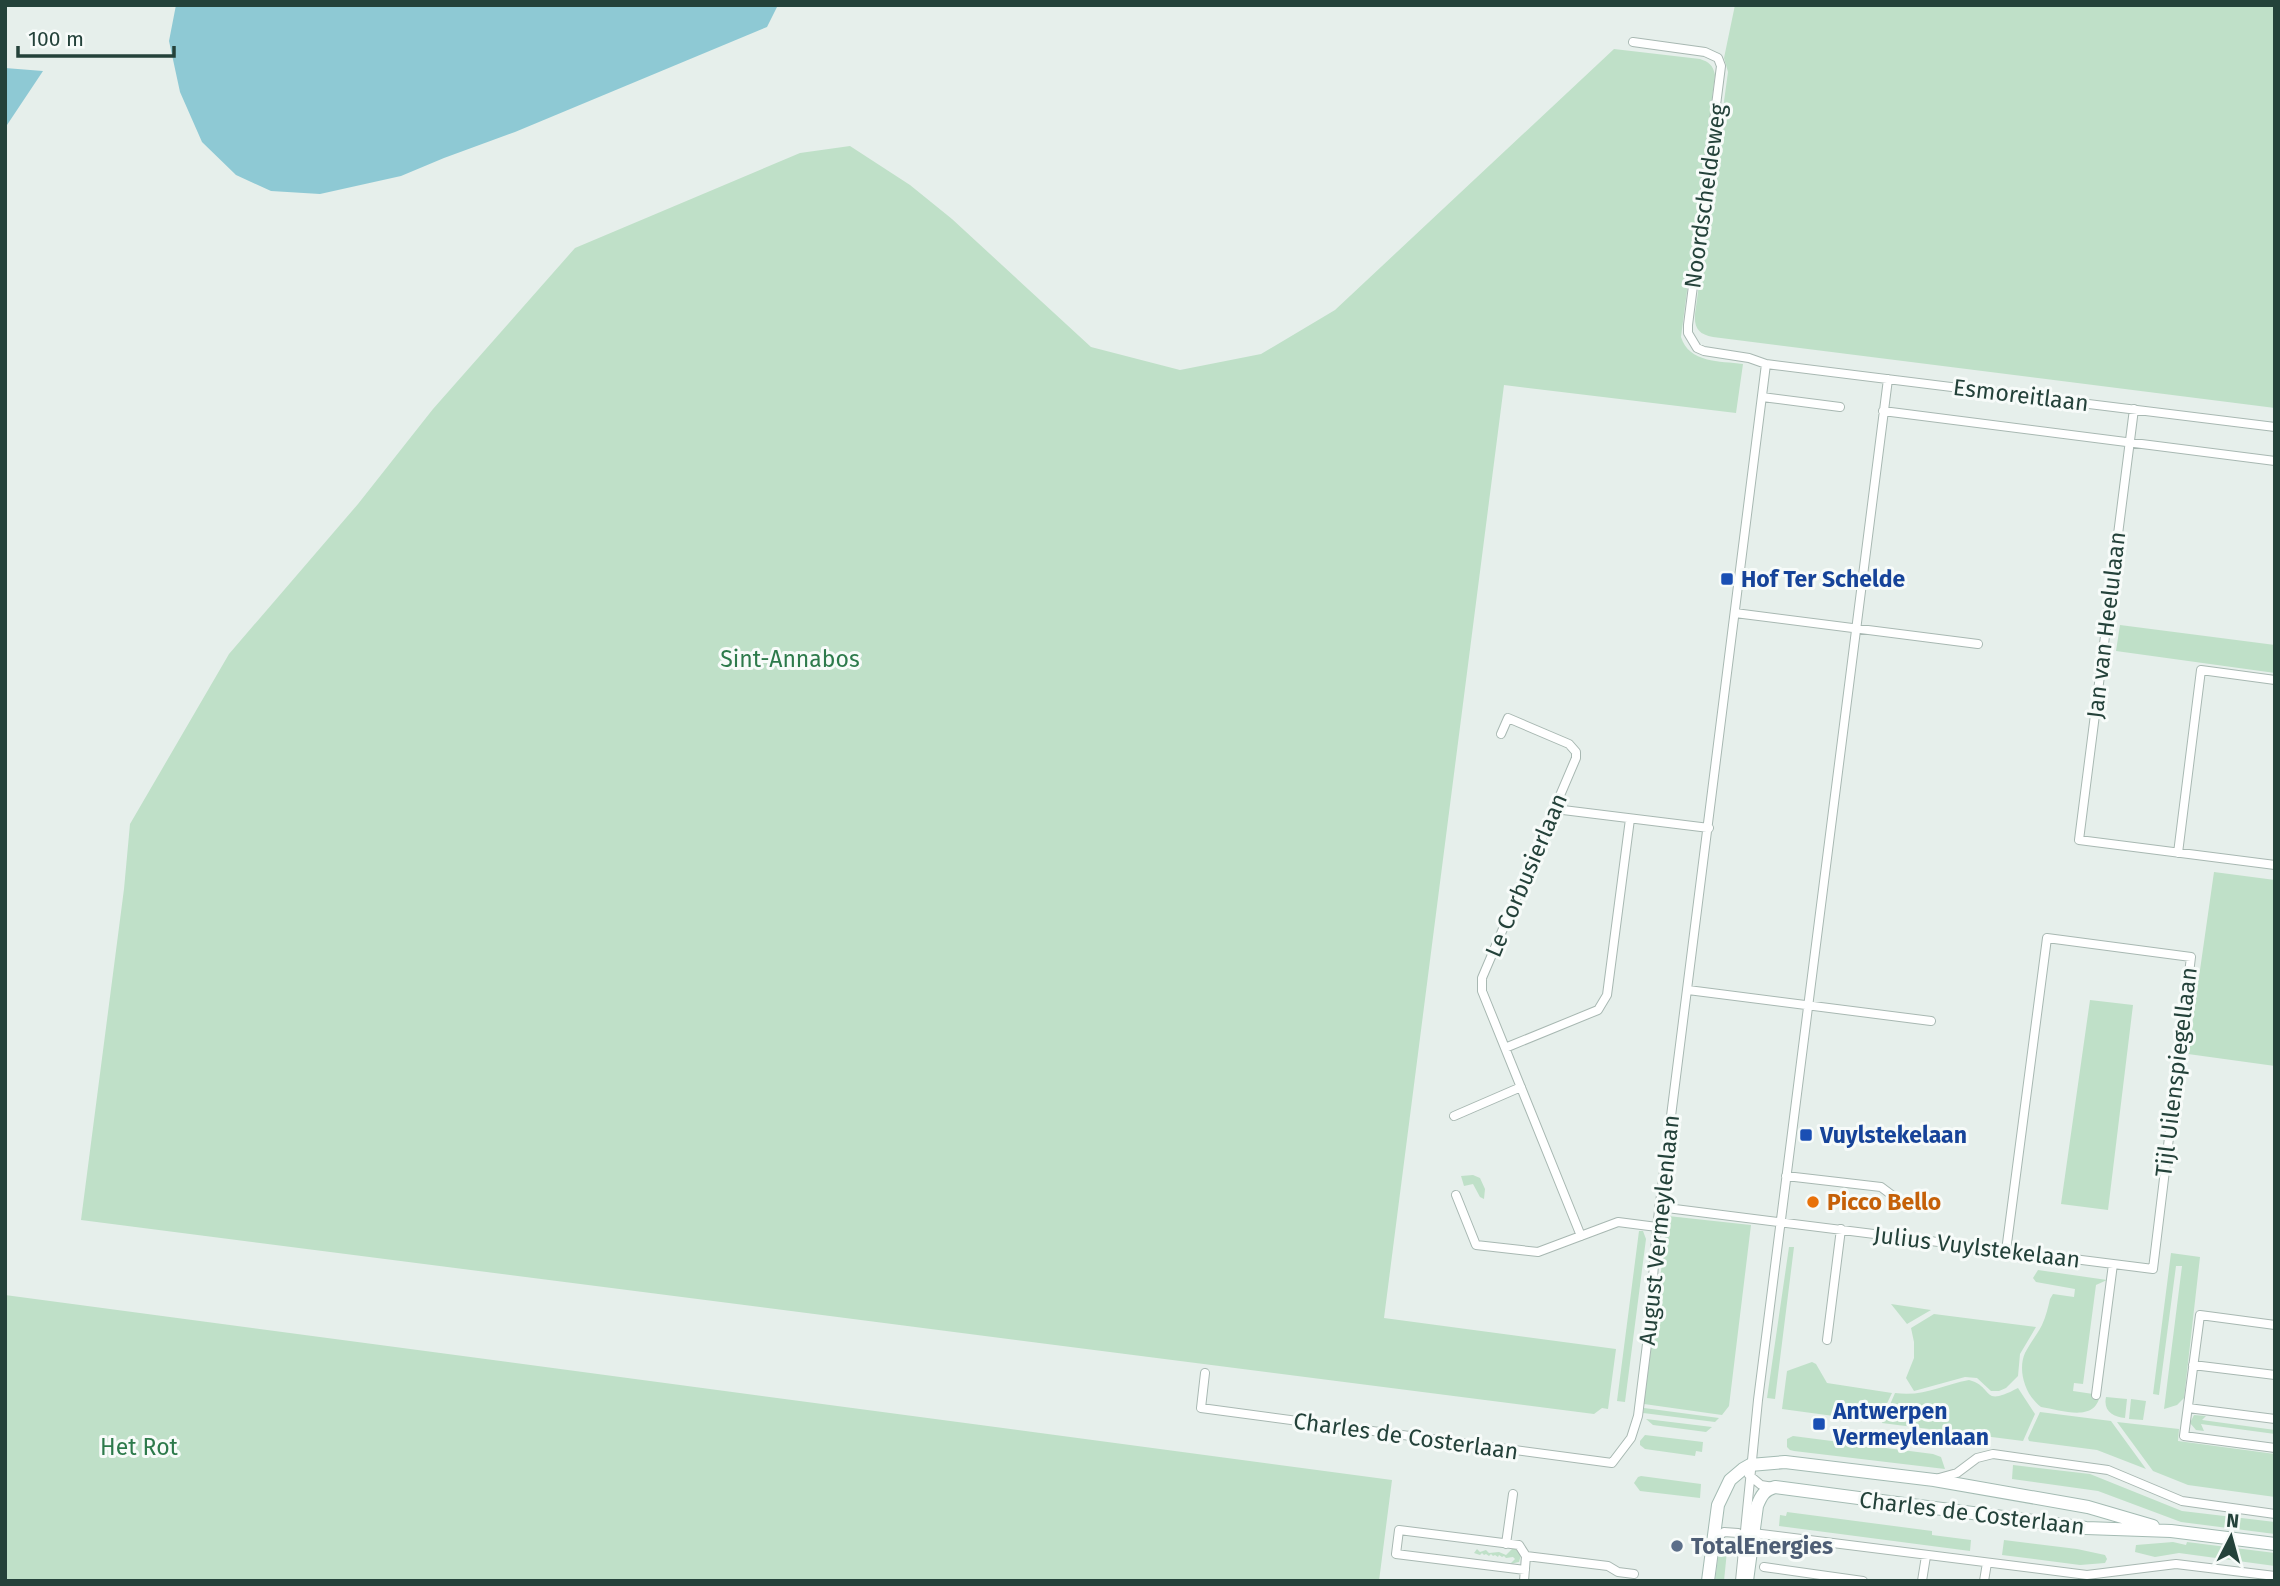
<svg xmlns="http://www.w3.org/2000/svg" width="2280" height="1586" font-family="'Fira Sans',sans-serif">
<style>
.green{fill:#bfe0c8}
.water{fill:#8ec9d4}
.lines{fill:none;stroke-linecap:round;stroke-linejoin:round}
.minor-casing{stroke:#a8b8b2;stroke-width:10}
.secondary-casing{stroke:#a4bbb3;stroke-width:14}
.minor{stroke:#fff;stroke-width:8}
.secondary{stroke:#fff;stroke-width:12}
.transit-dot{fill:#1a4fb4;stroke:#f7fbf9;stroke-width:2.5}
.food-dot{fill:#e8710a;stroke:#f7fbf9;stroke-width:2.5}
.service-dot{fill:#5c6f8a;stroke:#f7fbf9;stroke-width:2.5}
.labels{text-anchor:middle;stroke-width:6;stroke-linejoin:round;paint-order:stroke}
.street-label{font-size:23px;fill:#24423a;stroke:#f7fbf9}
.transit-label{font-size:23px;font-weight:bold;fill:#164399;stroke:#f7fbf9;text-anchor:start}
.park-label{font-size:23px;fill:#2d7a4b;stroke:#f7fbf9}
.food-label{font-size:23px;font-weight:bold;fill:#c56008;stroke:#f7fbf9;text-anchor:start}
.service-label{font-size:23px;font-weight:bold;fill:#4e5e75;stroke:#f7fbf9;text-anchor:start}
</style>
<rect width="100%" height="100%" fill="#e6efeb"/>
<path class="green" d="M1735,5h540v403l-562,-71c-14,-3 -19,-8 -18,-23l33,-242 -4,-14z
M1614,49l86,10c9,3 13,6 15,16l-34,262c8,26 39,24 62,27l-7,49 -232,-28 -120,933 232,31 -8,60 -6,-1 -8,6 -1513,-194 43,-331 6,-65 99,-170 129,-150 75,-95 142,-161 225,-95 50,-7 60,39 42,34 139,128 89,23 81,-16 74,-44z
M2120,625l155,20v28l-159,-22z
M2214,872l61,8v186l-87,-12z
M2090,1000l43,5 -25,205 -47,-6z
M1473,1175l7,3 5,11 -1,10 -4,-2 -7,-13 -9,2 -3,-10z
M1668,1216l83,9 -22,181 -7,9 -78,-11z
M1639,1231h4l3,8 -21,163 -8,-1z
M1789,1247h5l-19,152 -8,-1z
M2171,1253l29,4 -16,141 -7,7 -13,4 18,-143h-6l-17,129 -6,-1z
M2038,1270l69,10 -11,5 -13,99 -9,-1 -1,8 27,4c-5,28 -38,15 -59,12 -15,-11 -24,-36 -16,-54 5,-10 12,-18 17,-28 4,-9 6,-17 8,-26l3,-5 21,3 1,-8 -39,-7 -3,-4z
M5,1295l1387,185 -13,101h-1374z
M1891,1304l40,6 -24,14z
M1934,1314l102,13 -16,27 -2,22 -12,12 -7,3h-8l-14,-13 -12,-1 -51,14 -8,-13 8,-20v-16l-3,-14z
M1812,1362l4,2 11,19 65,10 -14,29 -96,-13 5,-38z
M1969,1380c26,7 11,28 49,8l17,26 -12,27 -141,-18 13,-30c29,4 47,-8 74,-13z
M2106,1397l21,2 -2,19c-12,-1 -22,-7 -19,-21z
M2131,1399l15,2 -3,19 -14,-1z
M1644,1408l75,10 -4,4 -72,-9z
M2040,1412l71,9 35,48 -49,-19 -68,-9 -1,-3z
M2194,1415l12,1 -4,4 73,10v4l-74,-10 3,7 -8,-1 -6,-7z
M1646,1419l66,8 -6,5 -53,-7z
M2117,1422l62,7 -1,12 97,13v43l-87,-12 -35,-14z
M1645,1435l58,7 -1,10 -6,-1 -1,5 -50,-7 -5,-4v-4z
M1793,1436l140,18 8,3 4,12 -151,-18 -4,-1 -3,-3v-8z
M2013,1465l77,9 92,37 93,11v12l-94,-12 -83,-31 -86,-12z
M1641,1476l60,8 -1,14 -60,-7 -6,-8 4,-6z
M1787,1512l145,19v4l39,5 -1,11 -191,-25 1,-11 6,1z
M2004,1540l73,9 28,6 2,4 -2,4 -25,2 -78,-10z
M2173,1542l13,3 1,-3 88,11v13l-96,-13 -24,4 -20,-5 1,-7z
M1513,1548l5,2 3,5 -2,7 -9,2 5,-5 -2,-2 -7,1 -2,-2 -2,1 -3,-2 -1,2 -3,-2 -2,1 -2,-2 -2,2 -3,-2 -2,1 -2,-2 -2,2 -6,-2 3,-4 3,3 6,-2 3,3 10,-1 7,3z
M1719,1550l8,1 -3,30h-9z"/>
<path class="water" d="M176,5h602l-11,22 -252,105 -71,26 -43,18 -81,18 -49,-3 -35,-16 -34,-33 -22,-50 -11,-51z
M5,68l38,3 -38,57z"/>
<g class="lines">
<g class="minor-casing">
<path id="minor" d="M1633,42l72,10 13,6 3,8 -33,259v8l9,15 7,3 45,7 17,6 509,63
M1762,397l78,10
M2134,409l-55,431 196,25
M1883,411l392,50
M1735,613l243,31
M1501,734l7,-16 61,26 7,8v6l-94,220v13l99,245
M1555,809l154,19
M2178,853l23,-183 74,10
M1688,990l243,31
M1505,1048l93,-38 9,-15 23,-176
M1454,1116l67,-29
M1786,1176l95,11 12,9
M1456,1195l20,50 62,7 80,-30 39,5
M1659,1207l494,62 38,-312 -144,-19 -41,313
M2275,1325l-75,-10 -16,121 91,12
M1827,1340l14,-111
M2193,1365l82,10
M1205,1373l-4,35 411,55 19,-25 7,-22 11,-88 8,-101 109,-863
M2096,1395l17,-131
M2188,1408l87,11
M1749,1475l12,10 12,2
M1939,1478l18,-5 20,-15 16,-4 115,16 74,31 93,13
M1753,1533l334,42 89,-11 99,12
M1714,1540l10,-8 14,1 6,5
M1506,1544l7,-50
M1526,1556l82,10 10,6 16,2
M1764,1567l99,14
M1524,1581l2,-25 -7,-11 -120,-15 -3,24 129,16
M1740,1581l18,-181 130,-1021
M1922,1581l4,-25
M1984,1581l3,-18"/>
</g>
<g class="secondary-casing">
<path id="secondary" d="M1708,1581l10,-76 12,-25 13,-11 7,-4 35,-3 149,18 154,27 65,19
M1747,1581l10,-75c4,-10 7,-16 18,-19l311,41 85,3 104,13"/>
</g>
<use href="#minor" class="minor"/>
<use href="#secondary" class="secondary"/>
</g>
<g class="transit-dot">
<rect x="1720" y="572" width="14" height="14" rx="3.5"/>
<rect x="1799" y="1128" width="14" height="14" rx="3.5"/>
<rect x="1812" y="1417" width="14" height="14" rx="3.5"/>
</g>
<circle class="food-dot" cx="1813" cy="1202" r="7"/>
<circle class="service-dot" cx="1677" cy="1546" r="7"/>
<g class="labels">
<g class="street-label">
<text transform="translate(1705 196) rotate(-82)" y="8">Noordscheldeweg</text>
<text transform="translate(2021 395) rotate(7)" y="8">Esmoreitlaan</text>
<text transform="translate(2106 625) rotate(-83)" y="8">Jan van Heelulaan</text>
<text transform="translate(1526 875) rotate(-67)" y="8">Le Corbusierlaan</text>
<text transform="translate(2176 1072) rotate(-83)" y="8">Tijl Uilenspiegellaan</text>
<text transform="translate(1659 1230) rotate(-84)" y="8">August Vermeylenlaan</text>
<text transform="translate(1977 1247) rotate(7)" y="8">Julius Vuylstekelaan</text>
<text transform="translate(1406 1436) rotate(8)" y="8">Charles de Costerlaan</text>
<text transform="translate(1972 1513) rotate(7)" y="8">Charles de Costerlaan</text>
</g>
<g class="transit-label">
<text x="1741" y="587">Hof Ter Schelde</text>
<text x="1820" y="1143">Vuylstekelaan</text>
<text x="1833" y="1419">Antwerpen<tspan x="1833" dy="26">Vermeylenlaan</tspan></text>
</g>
<g class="park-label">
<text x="790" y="667">Sint-Annabos</text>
<text x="139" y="1455">Het Rot</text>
</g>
<g class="food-label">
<text x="1827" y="1210">Picco Bello</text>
</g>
<g class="service-label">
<text x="1691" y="1554">TotalEnergies</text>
</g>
</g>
<rect width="2280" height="1586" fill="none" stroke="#24423a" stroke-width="14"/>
<g transform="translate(2231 1537) rotate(6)" stroke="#f7fbf9" stroke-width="5" paint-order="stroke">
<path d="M0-5L12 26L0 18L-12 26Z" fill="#24423a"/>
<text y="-10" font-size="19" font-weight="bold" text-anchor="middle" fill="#24423a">N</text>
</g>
<path d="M18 46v10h156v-10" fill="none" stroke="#24423a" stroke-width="3.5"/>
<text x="28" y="46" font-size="21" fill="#24423a" stroke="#f7fbf9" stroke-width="5" paint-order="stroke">100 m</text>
</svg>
